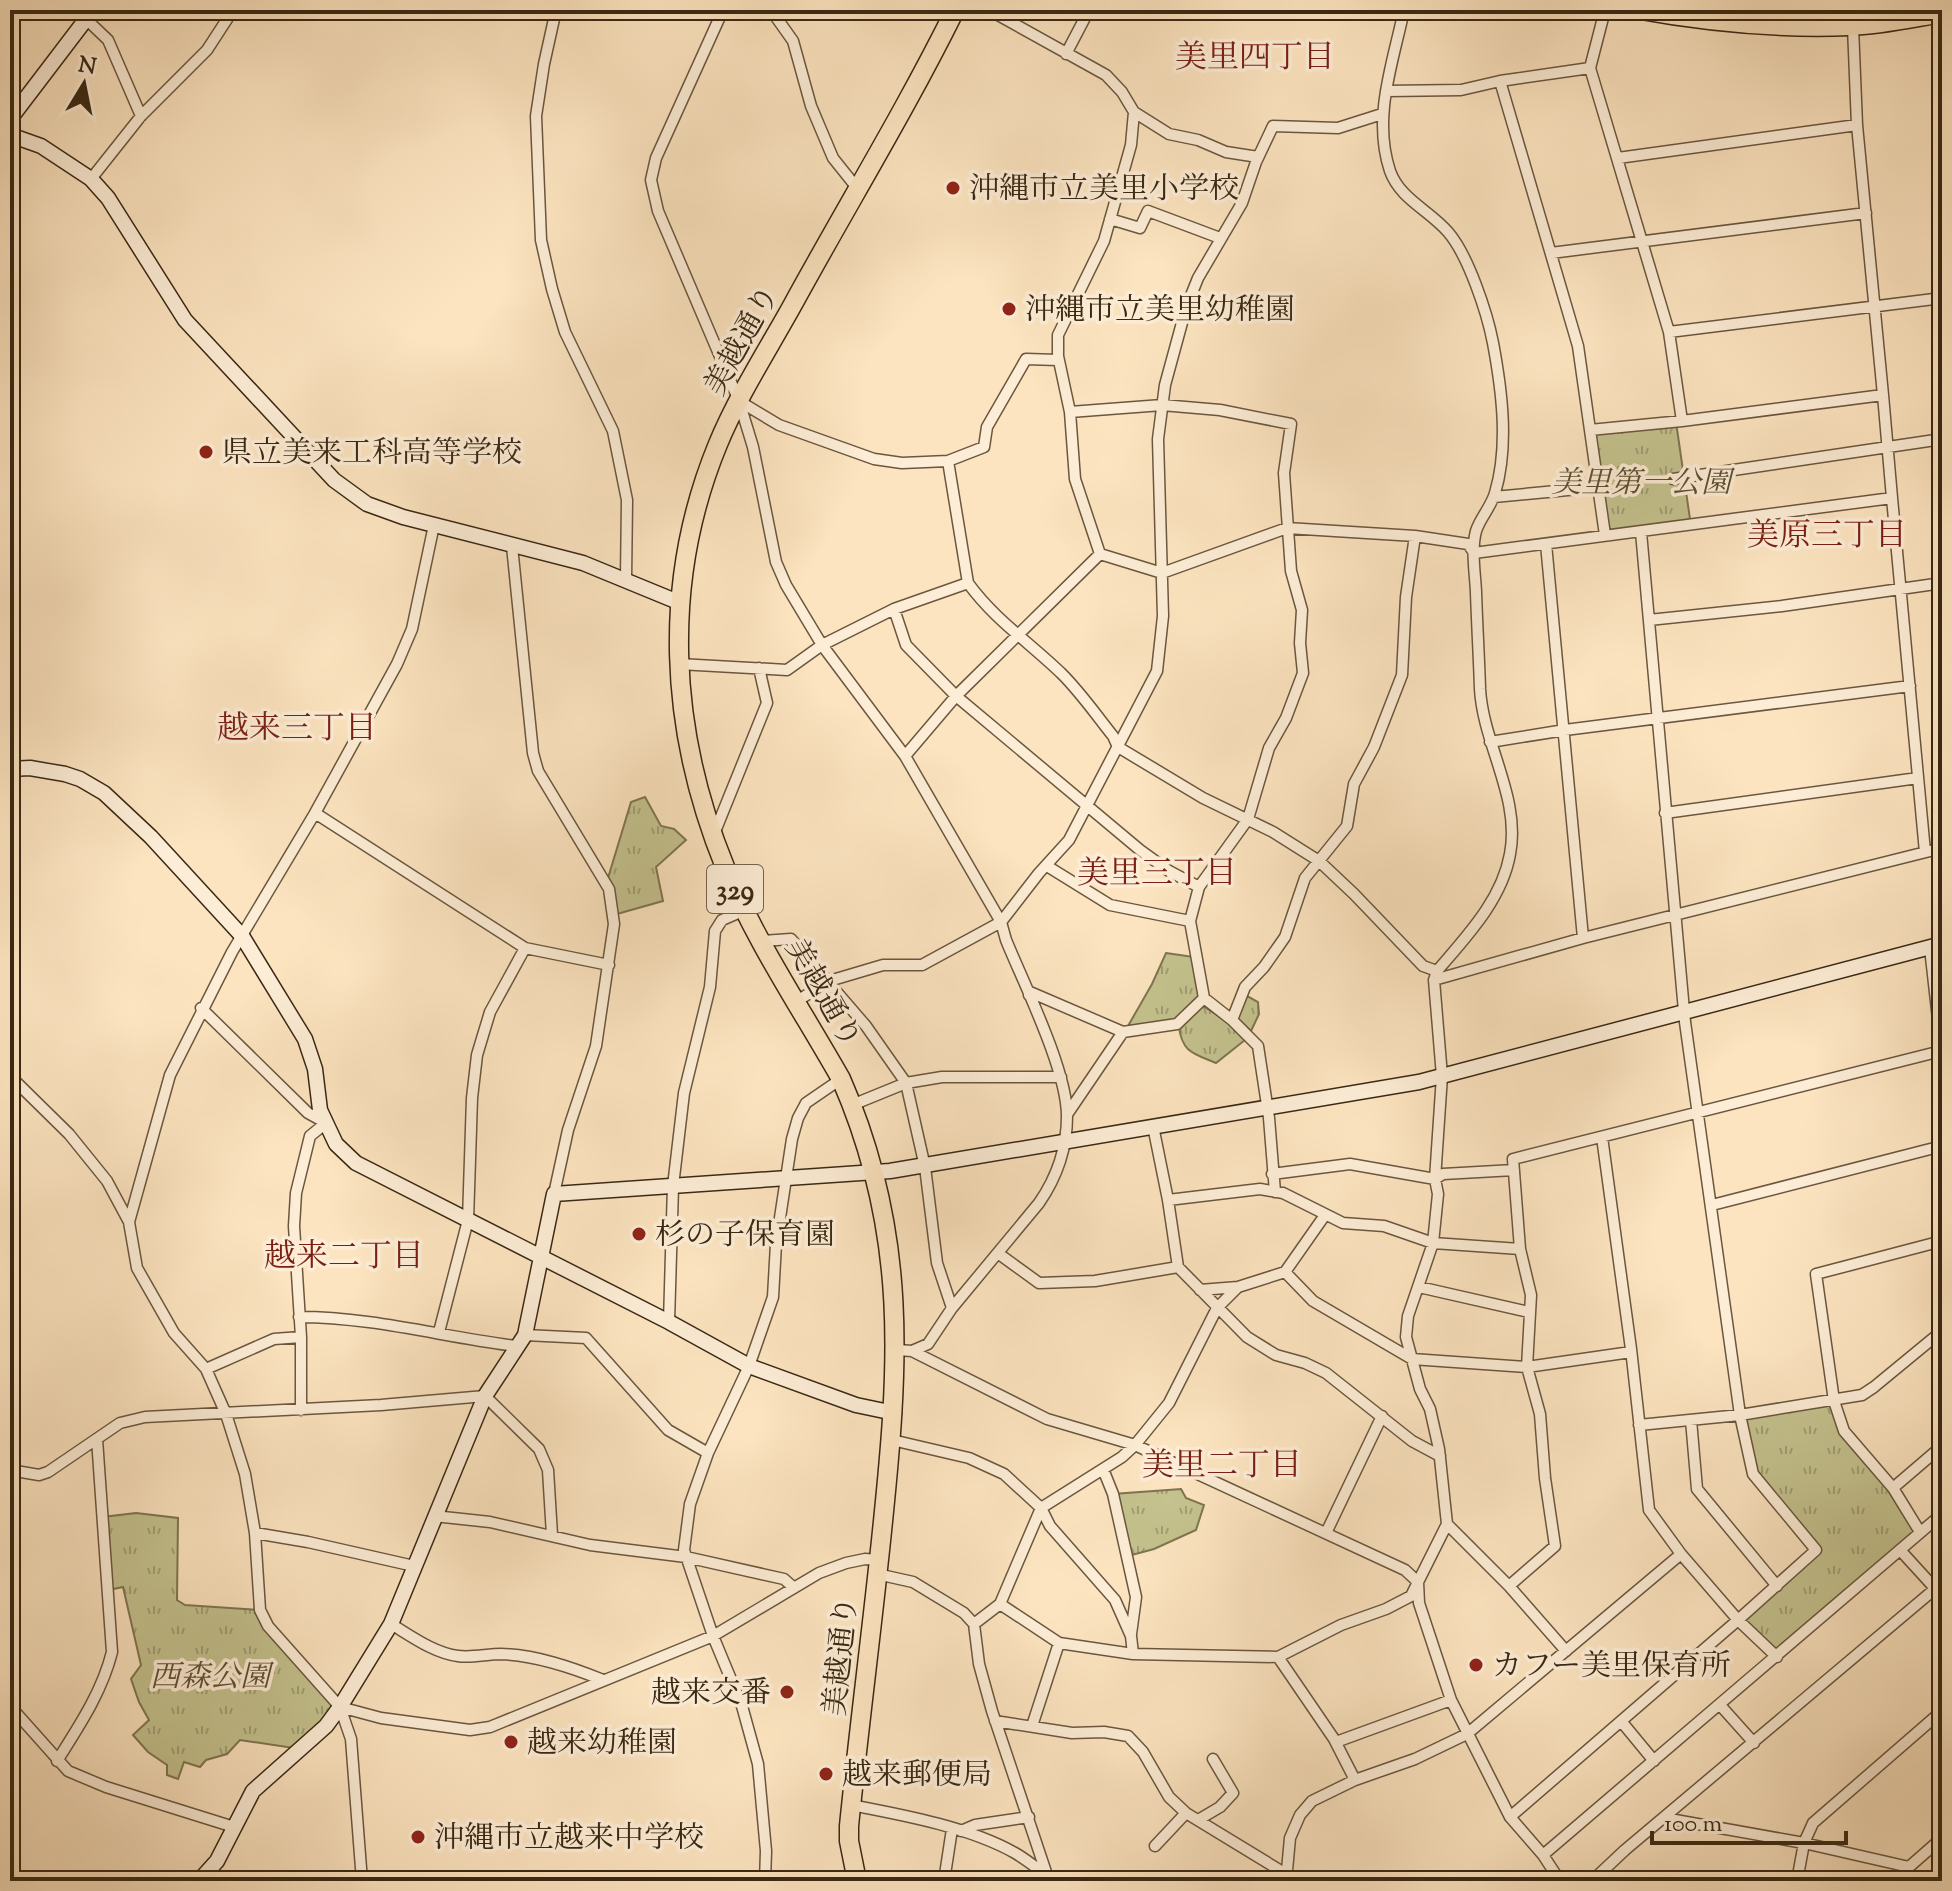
<svg xmlns="http://www.w3.org/2000/svg" width="1952" height="1891" font-family="'Sorts Mill Goudy','Noto Serif JP',serif">
<style>
.grass{fill:url(#grass-tufts);stroke:#7e7550;stroke-width:2}
.lines{fill:none;stroke-linecap:round;stroke-linejoin:round}
.street-casing{stroke:#6a573e;stroke-width:13}
.secondary-casing{stroke:#392813;stroke-width:17}
.primary-casing{stroke:#392813;stroke-width:19}
.highway-casing{stroke:#392813;stroke-width:21}
.street{stroke:#fdedd6;stroke-width:10}
.secondary{stroke:#fdedd6;stroke-width:14}
.primary{stroke:#fce4c0;stroke-width:16}
.highway{stroke:#fce4c0;stroke-width:18}
.poi-dot{fill:#8f2418;stroke:#fdedd6;stroke-width:3}
.labels{text-anchor:middle;stroke-width:7;stroke-linejoin:round;paint-order:stroke}
.shield{fill:#fdedd6;stroke:#74634e;stroke-width:2}
.shield-label{font-size:28px;font-weight:bold;fill:#392813}
.poi-label{font-size:30px;fill:#392813;stroke:#fdedd6;text-anchor:start}
.street-label{font-size:30px;fill:#392813;stroke:#fdedd6}
.park-label{font-size:30px;font-style:italic;fill:#5c4e32;stroke:#fdedd6}
.neighbourhood-label{font-size:32px;fill:#7a1f14;stroke:#fdedd6}
</style>
<defs>
<pattern id="grass-tufts" width="24" height="20" patternUnits="userSpaceOnUse" patternTransform="scale(2)"><rect width="24" height="20" fill="#c4c28e"/><path d="M3 7l-1-3M5 7V3M7 7l1-3M15 17l-1-3M17 17v-4M19 17l1-3" fill="none" stroke="#a09e73"/></pattern>
</defs>
<rect width="100%" height="100%" fill="#fce4c0"/>
<filter id="stains"><feTurbulence type="fractalNoise" baseFrequency=".0025" numOctaves="4"/><feColorMatrix values="0 0 0 0 .2 0 0 0 0 .09 0 0 0 0 .02 0 0 0 .5 -.17"/></filter>
<radialGradient id="worn" r=".72"><stop offset=".6" stop-color="#630" stop-opacity="0"/><stop offset="1" stop-color="#630" stop-opacity=".3"/></radialGradient>
<path class="grass" d="M1676,422l15,104 -86,9 -14,-105z
M645,797l16,29 13,3 12,11 -30,27 7,34 -46,13 -9,-36 23,-76z
M1166,953l35,5 -1,38 -26,24 -46,6 24,-42z
M1247,996l11,6 1,12 -8,17 -14,-13z
M1203,1006l25,16 17,18 -29,23c-21,-9 -34,-10 -37,-36z
M1834,1401l10,30 49,57 27,44 -143,125 -39,-37 77,-71 -62,-75 -13,-59z
M1181,1489l5,9 18,7 -8,25 -42,19 -26,7 -15,-62z
M136,1513l42,5 -1,82 8,5 75,5 80,97 -40,42 -60,-9 -13,14 -21,6 -6,7 -16,-5 -6,17 -11,-4v-10l-19,-13 -15,-17 16,-15 -10,-18 -8,-23 10,-14 -18,-78 -14,3 -6,-73z"/>
<g class="lines">
<g class="street-casing">
<path id="street" d="M556,10l-12,54 -8,52 5,124 11,49 13,43 48,99 14,69 -1,79
M723,10l-67,148 -5,22 7,31 81,190 14,46 23,115 10,23 36,60 83,111 96,166 5,18c18,44 61,130 61,176 0,32 -10,61 -28,87l-87,105 -24,36 -16,7 -15,-1
M771,10l22,31 18,65 22,52 24,30
M989,10l117,65 16,17 12,20 35,22 29,6 28,12 32,5
M1404,10c-11,53 -32,107 -14,161 10,28 39,39 58,61 20,23 39,80 45,111 9,48 16,103 2,150 -4,14 -15,25 -19,38 -5,19 -1,41 0,61 1,32 3,64 4,97 3,55 41,109 30,165 -8,46 -44,83 -73,117
M1605,10l-15,58 79,264 13,89
M86,19l22,21 33,76
M1853,27l4,98
M1066,54l23,-44
M1500,81l78,265 12,84 92,-9 201,-26 -26,-270 -239,33
M1386,91l75,-1 39,-9 90,-13
M91,179l50,-63 66,-66 26,-40
M1110,219l30,9 8,-17 72,27
M1551,253l315,-40
M1669,332l273,-34
M1883,395l9,103
M739,401l40,24 95,34 28,4 46,-2 20,122c26,36 62,60 94,91 19,19 35,42 51,62l5,11 85,51 70,34 46,29 35,33 69,72 14,5 -3,9 8,96 -7,103 3,15 -5,49 -25,73 -2,21 14,52 10,20 9,40 8,75 -36,72 -25,13 -45,16 -63,32 -145,-3 -74,-11 -59,-39
M1590,430l15,105
M948,461l36,-14 3,-20 39,-68 32,1
M1673,479l269,-40
M1494,497l105,-10
M1546,544l37,394
M512,546l21,207 5,18 71,118 5,35 -18,122 -28,84 -14,64
M1100,554l-25,-75 -5,-67 -12,-56v-21l46,-94 27,-96 3,-33
M894,609l12,36 50,51 184,154 29,21 30,16
M1649,620l133,-14 160,-23
M679,664l108,6 35,-25 72,-36 74,-26
M1490,742l75,-12 345,-44
M905,756l51,-60 144,-142 62,19 125,-45 128,8 53,8 6,9 418,-55 33,354
M315,813l210,135 84,17
M1665,813l253,-35
M714,834l53,-131 -8,-35
M1047,866l63,39 80,16
M762,941l29,-2 75,87 40,57 19,84 12,96 15,45
M1930,948l12,107
M1434,980l149,-42 359,-90
M1029,995l1,-3 93,40 54,-8 27,-26 -14,-77 9,-34 49,-68 21,-71 17,-30 17,-45 -3,-30 2,-33 -11,-39 -7,-98 7,-49 -71,-14 -58,-5 -92,7
M1204,998l28,22 26,26 11,72 6,74
M797,1001l32,-20 54,-16h39l79,-43 38,-49 30,-33 88,-169 6,-55 -5,-177 7,-54 21,-77 12,-30 44,-75 14,-41 17,-36 65,2 44,-14
M201,1008l107,105 18,10 -16,13 -14,57 -2,33 7,111v73
M1232,1020l13,-33 19,-20 21,-30 20,-59 42,-52 7,-42 20,-37 28,-72 4,-78 9,-61
M10,1076l59,58 38,47 22,41 8,46 37,65 32,36 20,45 19,60 10,59 5,77 8,16 72,81 11,32 11,142
M852,1105l54,-22 36,-6h119
M1068,1113l55,-81
M1153,1126l15,74 10,67 69,70 29,18 29,8 21,10 86,68 28,15
M1602,1137l29,212 18,161 32,44 57,66 39,37
M1272,1174l78,-10 85,15 8,-5 71,-4
M1168,1200l92,-11 23,4 60,30 41,3 49,17 87,6
M1712,1205l230,-59
M129,1222l41,-147 62,-123 83,-139 82,-149 15,-35 22,-104
M999,1254l40,29 56,-2 83,-14
M1285,1272l28,29 99,58 115,8 104,-15
M1419,1287l110,25
M1200,1290l38,-3
M299,1317c74,0 144,20 217,29
M669,1322l4,-136 11,-93 26,-106 5,-56 7,-11 23,-10
M439,1332l29,-112 4,-122 5,-43 13,-43 35,-64
M525,1335l61,3 82,92 40,23
M912,1351l135,68 88,26 270,125 13,12 1,21 32,97 59,117 33,38 17,26
M206,1369l68,-30 27,-2
M1691,1420l6,69 80,97
M1639,1425l101,-10 122,-20 12,-8 68,-56
M892,1440l77,18 35,16 37,34 9,18 65,74 16,36 2,18
M1103,1469l10,25 23,103 -5,37
M10,1470l29,5 9,-3 72,-49 25,-6 236,-12 104,-9 54,53 9,21 4,65
M1893,1488l49,-42
M434,1516l56,6 100,23 96,12 98,22 9,8
M1447,1524l62,62 57,65
M1920,1532l-27,-44 -49,-57 -10,-30 -18,-127 126,-33
M255,1533l53,9 106,24
M1326,1533l56,-117
M1900,1550l42,46
M877,1574l36,8 51,31 10,11 5,40 13,47 57,170
M1509,1586l46,-40 -10,-68 -5,-64 -13,-47 4,-72 -11,-46 -7,-90 428,-108
M391,1624c20,12 43,29 67,32 14,2 29,-2 43,-2 35,1 70,13 102,26
M974,1624l26,-20 41,-96 81,-51 13,-12 34,-42 48,-95 21,-21 47,-15 40,-57
M1278,1657l56,82 21,41
M1720,1705l34,38
M10,1706l58,65 38,16 128,40
M340,1707l41,11 89,12 20,-3 223,-91 106,-63 27,-10 19,-4 14,1
M995,1721l77,12 32,-1 24,4 15,16 26,45 17,16 100,61
M1621,1721l33,40
M1032,1726l27,-83
M1336,1742l115,-42
M57,1761c22,-35 45,-69 55,-109l-15,-213
M851,1805c52,10 118,22 164,48 11,6 21,15 32,22
M1510,1817l228,-197 78,-70 -63,-76 -13,-59 -55,-393 -44,-490
M1664,1818l140,25 105,24 33,-29
M1198,1820l22,-13 13,-14 -20,-34
M961,1831l14,-6 54,-8
M1155,1846l31,-33
M1543,1855l399,-341
M765,1881l1,-30 -8,-87 -16,-58 -29,-70 -29,-86 6,-46 18,-51 41,-87 24,-69 3,-53 16,-105 6,-21 8,-15 35,-24
M927,1881l17,-3
M944,1881l8,-52
M1286,1881l4,-43 10,-23 12,-14 43,-21 60,-21 52,-25 214,-180
M1592,1881l33,-31 317,-267
M1797,1881l7,-38 9,-20 129,-112"/>
</g>
<g class="secondary-casing">
<path id="secondary" d="M10,119l83,-109
M10,135l31,11 50,33 17,19 77,122 149,160 33,24 36,13 180,46 95,39
M10,769l20,-1 35,6 15,5 24,14 47,44 91,99 63,103 10,30 5,41 16,34 20,19 313,159 80,44 107,39 38,8
M199,1881l18,-20 36,-70 73,-65 14,-19 51,-83 94,-228 40,-61 29,-141 336,-23 529,-89 523,-138"/>
</g>
<g class="primary-casing">
<path id="primary" d="M1635,10c71,13 142,20 215,17 31,-1 62,-8 92,-13"/>
</g>
<g class="highway-casing">
<path id="highway" d="M857,1881l-8,-40v-15c10,-99 23,-197 33,-295 17,-164 27,-297 -41,-452 -39,-69 -86,-138 -116,-212 -56,-137 -64,-285 -7,-423 20,-48 49,-93 74,-138 54,-99 113,-195 163,-296"/>
</g>
<use href="#street" class="street"/>
<use href="#secondary" class="secondary"/>
<use href="#primary" class="primary"/>
<use href="#highway" class="highway"/>
</g>
<g class="poi-dot">
<circle cx="953" cy="188" r="8"/>
<circle cx="1009" cy="309" r="8"/>
<circle cx="206" cy="452" r="8"/>
<circle cx="639" cy="1234" r="8"/>
<circle cx="1476" cy="1665" r="8"/>
<circle cx="787" cy="1692" r="8"/>
<circle cx="511" cy="1742" r="8"/>
<circle cx="826" cy="1774" r="8"/>
<circle cx="418" cy="1837" r="8"/>
</g>
<g class="labels">
<rect class="shield" x="707" y="865" width="56" height="48" rx="6"/>
<g class="shield-label">
<text x="735" y="899">329</text>
</g>
<g class="poi-label">
<text x="969" y="198">沖縄市立美里小学校</text>
<text x="1025" y="319">沖縄市立美里幼稚園</text>
<text x="222" y="462">県立美来工科高等学校</text>
<text x="655" y="1244">杉の子保育園</text>
<text x="1492" y="1675">カフー美里保育所</text>
<text x="771" y="1702" text-anchor="end">越来交番</text>
<text x="527" y="1752">越来幼稚園</text>
<text x="842" y="1784">越来郵便局</text>
<text x="434" y="1847">沖縄市立越来中学校</text>
</g>
<g class="street-label">
<text transform="translate(741 340) rotate(-61)" y="10">美越通り</text>
<text transform="translate(824 993) rotate(60)" y="10">美越通り</text>
<text transform="translate(840 1656) rotate(-84)" y="10">美越通り</text>
</g>
<g class="park-label">
<text x="1641" y="492">美里第一公園</text>
<text x="210" y="1686">西森公園</text>
</g>
<g class="neighbourhood-label">
<text x="1255" y="67">美里四丁目</text>
<text x="1827" y="545">美原三丁目</text>
<text x="297" y="738">越来三丁目</text>
<text x="1157" y="883">美里三丁目</text>
<text x="344" y="1266">越来二丁目</text>
<text x="1222" y="1475">美里二丁目</text>
</g>
</g>
<rect width="1952" height="1891" fill="none" stroke="#fce4c0" stroke-width="40"/>
<rect x="12" y="12" width="1928" height="1867" fill="none" stroke="#392813" stroke-width="4"/>
<rect x="20" y="20" width="1912" height="1851" fill="none" stroke="#392813" stroke-width="2"/>
<g transform="translate(84 84) rotate(10)" stroke="#fdedd6" stroke-width="6" paint-order="stroke">
<path d="M0-6L14 30L0 20L-14 30Z" fill="#392813"/>
<text y="-12" font-size="22" font-weight="bold" text-anchor="middle" fill="#392813">N</text>
</g>
<path d="M1652 1831v12h194v-12" fill="none" stroke="#392813" stroke-width="4"/>
<text x="1664" y="1831" font-size="24" fill="#392813" stroke="#fdedd6" stroke-width="6" paint-order="stroke">100 m</text>
<rect width="100%" height="100%" filter="url(#stains)"/>
<rect width="100%" height="100%" fill="url(#worn)"/>
</svg>
